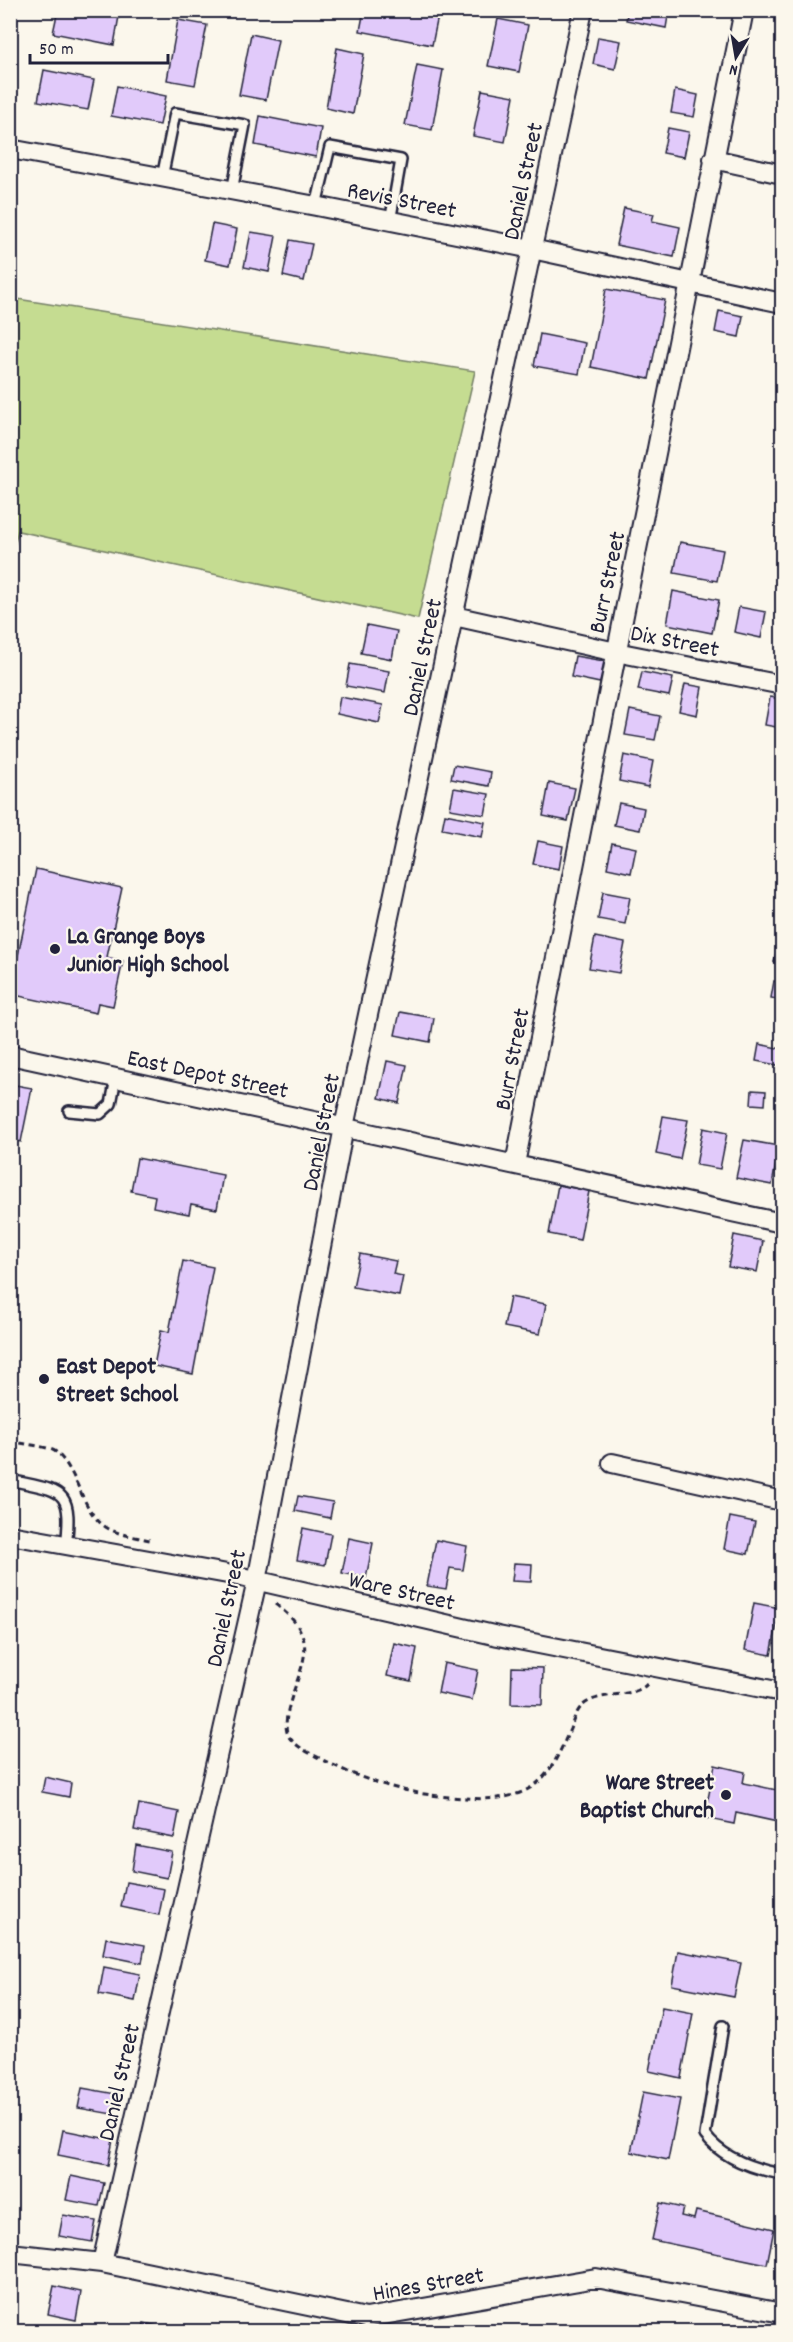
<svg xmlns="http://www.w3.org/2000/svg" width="793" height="2342" font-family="Dekko,sans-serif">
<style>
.green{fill:#c5dc91;stroke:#747f66;stroke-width:1.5}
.building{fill:#e1cafa;stroke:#22223b;stroke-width:1.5}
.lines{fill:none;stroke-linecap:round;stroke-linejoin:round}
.service-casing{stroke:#22223b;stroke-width:14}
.minor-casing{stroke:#22223b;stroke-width:22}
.path{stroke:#22223b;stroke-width:3;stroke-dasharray:6 4.5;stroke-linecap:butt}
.service{stroke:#fbf7ec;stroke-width:9}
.minor{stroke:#fbf7ec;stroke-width:18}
.poi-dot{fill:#22223b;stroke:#fbf7ec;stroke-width:2}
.labels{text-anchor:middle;stroke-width:4.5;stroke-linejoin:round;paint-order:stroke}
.street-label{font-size:24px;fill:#22223b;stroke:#fbf7ec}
.poi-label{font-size:24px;font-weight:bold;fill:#22223b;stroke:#fbf7ec;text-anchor:start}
</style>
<rect width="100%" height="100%" fill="#fbf7ec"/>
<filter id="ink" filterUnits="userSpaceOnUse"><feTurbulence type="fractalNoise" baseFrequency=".0167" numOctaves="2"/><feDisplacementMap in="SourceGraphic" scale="12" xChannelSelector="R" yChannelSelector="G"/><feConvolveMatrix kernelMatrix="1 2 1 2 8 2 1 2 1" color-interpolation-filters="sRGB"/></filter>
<g filter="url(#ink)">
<path class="green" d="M11,298l464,73 -57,248 -400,-88 -7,27z"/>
<path class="building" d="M58,10h35l26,6 -5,29 -61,-12z
M364,10h45l29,6 -6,29 -72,-14z
M628,10h41l-3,18 -40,-8z
M498,19l30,6 -9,47 -31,-6z
M178,20l29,5 -12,60 -28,-5z
M251,34l27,6 -12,60 -27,-5z
M598,37l23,4 -6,28 -22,-5z
M337,48l27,6 -11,60 -27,-6z
M417,65l26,5 -11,60 -27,-5z
M44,70l50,10 -6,30 -50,-9z
M117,86l49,10 -6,29 -49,-9z
M482,90l32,6 -9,46 -32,-6z
M675,90l23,5 -4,22 -23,-4z
M260,116l61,12 -5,29 -61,-12z
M668,128l21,4 -5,25 -21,-4z
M624,208l30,6 -2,7 28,6 -6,30 -58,-12z
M212,224l25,5 -7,36 -25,-5z
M251,232l25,4 -7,36 -25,-5z
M290,240l22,4 -8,37 -21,-5z
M606,289l59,11 -16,79 -58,-12z
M719,311l24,5 -4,21 -24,-5z
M540,334l45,9 -6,31 -45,-8z
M680,542l43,8 -6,31 -43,-8z
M673,591l46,9 -7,33 -45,-9z
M739,607l27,5 -5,26 -27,-6z
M367,625l30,6 -5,28 -31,-6z
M575,656l29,5 -4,22 -29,-6z
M350,664l39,7 -4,22 -39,-7z
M642,672l31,6 -4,18 -31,-6z
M685,684l17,3 -5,28 -18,-4z
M340,697l43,8 -4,18 -42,-9z
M770,697l12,2v29l-17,-3z
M630,710l30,6 -5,24 -30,-5z
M624,755l29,6 -5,26 -29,-6z
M454,765l37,7 -2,14 -38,-7z
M549,783l26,5 -7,33 -25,-5z
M454,788l35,6 -4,21 -35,-6z
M619,803l25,5 -4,22 -26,-5z
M445,814l40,8 -3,15 -40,-8z
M538,841l25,5 -4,23 -26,-5z
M612,843l24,5 -5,25 -24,-5z
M36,869l86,19 -15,69 16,4 -10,45 -15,-3 -2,10 -86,-19z
M603,892l27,5 -5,27 -27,-5z
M780,933l2,1v29l-8,-1z
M595,937l30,6 -6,30 -30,-5z
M774,981l8,2v17l-11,-2z
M400,1012l34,6 -4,24 -35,-7z
M759,1044l23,5v17l-26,-5z
M387,1061l20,4 -8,38 -20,-5z
M10,1084l22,4 -11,54 -11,-2z
M752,1090l14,1 -1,14 -14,-1z
M663,1116l25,4 -8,39 -24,-5z
M703,1128l24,5 -7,36 -24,-4z
M744,1140l35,6 -7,39 -36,-7z
M137,1158l86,17 -6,34 -26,-5 -2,10 -36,-7 2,-11 -24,-5z
M558,1185l31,6 -9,49 -31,-6z
M734,1235l29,6 -6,31 -29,-5z
M360,1254l36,7 -3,13 10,2 -4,20 -46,-9z
M183,1261l30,6 -20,107 -39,-8 7,-36 8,2z
M510,1297l36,7 -6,30 -36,-7z
M298,1496l35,6 -3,16 -35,-7z
M730,1517l25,5 -7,32 -24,-5z
M303,1528l28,6 -6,31 -28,-5z
M349,1538l24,5 -7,35 -24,-5z
M436,1540l31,6 -4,24 -13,-2 -4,21 -19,-3z
M514,1563l18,1 -1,18 -19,-1z
M754,1603l26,5 -9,47 -26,-5z
M394,1643l23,5 -6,33 -24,-5z
M444,1663l34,7 -6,30 -34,-7z
M512,1667l31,1 -1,37 -31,-1z
M715,1765l30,7 -2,11 39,8v32l-46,-10 -2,11 -30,-6z
M45,1777l26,6 -2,14 -27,-5z
M139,1804l40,8 -5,26 -40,-8z
M136,1845l36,7 -5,26 -35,-7z
M126,1882l38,7 -5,26 -38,-8z
M106,1938l39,7 -3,18 -39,-8z
M678,1951l63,12 -7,34 -62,-12z
M104,1967l36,7 -5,27 -36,-7z
M662,2007l31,6 -12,65 -32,-7z
M82,2088l34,6 -4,20 -34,-6z
M643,2092l37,7 -12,61 -37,-8z
M63,2130l50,10 -5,25 -50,-10z
M71,2176l33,7 -5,23 -33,-6z
M660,2203l23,5 -2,8 13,3 2,-8 78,18 -7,35 -115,-24z
M63,2215l33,6 -4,21 -33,-6z
M54,2286l27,6 -5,28 -28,-6z
M144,2323l24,5v4h-26z"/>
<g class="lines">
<g class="service-casing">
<path id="service" d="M162,178l13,-65 70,12 -13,66
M316,206l14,-59 71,13 -11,62
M69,1111l31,3 11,-10 5,-26
M10,1480c53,12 63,7 56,67
M723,2026l-18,109c18,24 48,34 77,39"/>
</g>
<g class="minor-casing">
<path id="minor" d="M10,149l306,57 216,43 250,54
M713,159l69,15
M454,616l162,36 166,33
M10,1055l772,168
M515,1164l229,-1154
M612,1463l170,38
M10,1535l223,40 265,61 284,56
M10,2253l92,10 264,55 230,-40 186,35
M102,2263l155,-682 87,-454 239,-1117"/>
</g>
<path class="path" d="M10,1441c11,3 39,5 46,11 24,21 25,62 53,77 12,6 27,8 41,11
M275,1604c52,38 22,62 12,111 -1,8 -2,15 2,22 8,11 23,17 34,23 47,24 88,35 140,38 20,1 40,2 59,-6 27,-11 37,-38 48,-63 3,-8 7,-19 13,-24 17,-14 53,-7 64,-21"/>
<use href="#service" class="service"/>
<use href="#minor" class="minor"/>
</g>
</g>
<g class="poi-dot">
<circle cx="55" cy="949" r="6"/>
<circle cx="44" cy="1379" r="6"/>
<circle cx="726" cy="1795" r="6"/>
</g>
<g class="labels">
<g class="street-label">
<text transform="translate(522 181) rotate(-78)" y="8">Daniel Street</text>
<text transform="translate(402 199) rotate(11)" y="8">Revis Street</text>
<text transform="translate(606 582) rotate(-78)" y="8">Burr Street</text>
<text transform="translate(675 640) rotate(11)" y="8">Dix Street</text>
<text transform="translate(421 657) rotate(-78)" y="8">Daniel Street</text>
<text transform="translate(511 1059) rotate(-79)" y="8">Burr Street</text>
<text transform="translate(208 1073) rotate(12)" y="8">East Depot Street</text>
<text transform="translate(320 1132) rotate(-79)" y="8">Daniel Street</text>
<text transform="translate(402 1590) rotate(13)" y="8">Ware Street</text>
<text transform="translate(225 1608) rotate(-78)" y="8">Daniel Street</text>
<text transform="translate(118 2082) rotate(-77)" y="8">Daniel Street</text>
<text transform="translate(428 2283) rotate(-10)" y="8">Hines Street</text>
</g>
<g class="poi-label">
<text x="67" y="943">La Grange Boys<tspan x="67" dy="28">Junior High School</tspan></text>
<text x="56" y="1373">East Depot<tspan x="56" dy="28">Street School</tspan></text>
<text x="714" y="1789" text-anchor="end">Ware Street<tspan x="714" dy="28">Baptist Church</tspan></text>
</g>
</g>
<rect width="793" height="2342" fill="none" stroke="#fbf7ec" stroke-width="36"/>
<rect x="18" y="18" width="757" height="2306" fill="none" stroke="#22223b" stroke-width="2" filter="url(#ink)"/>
<g transform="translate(736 57) rotate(191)" stroke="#fbf7ec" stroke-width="4.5" paint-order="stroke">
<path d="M0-4.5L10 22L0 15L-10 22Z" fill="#22223b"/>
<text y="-9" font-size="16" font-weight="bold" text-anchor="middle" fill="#22223b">N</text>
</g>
<path d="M30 54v9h138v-9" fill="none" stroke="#22223b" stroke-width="3"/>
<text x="39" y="54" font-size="18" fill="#22223b" stroke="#fbf7ec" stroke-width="4.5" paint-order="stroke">50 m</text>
</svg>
